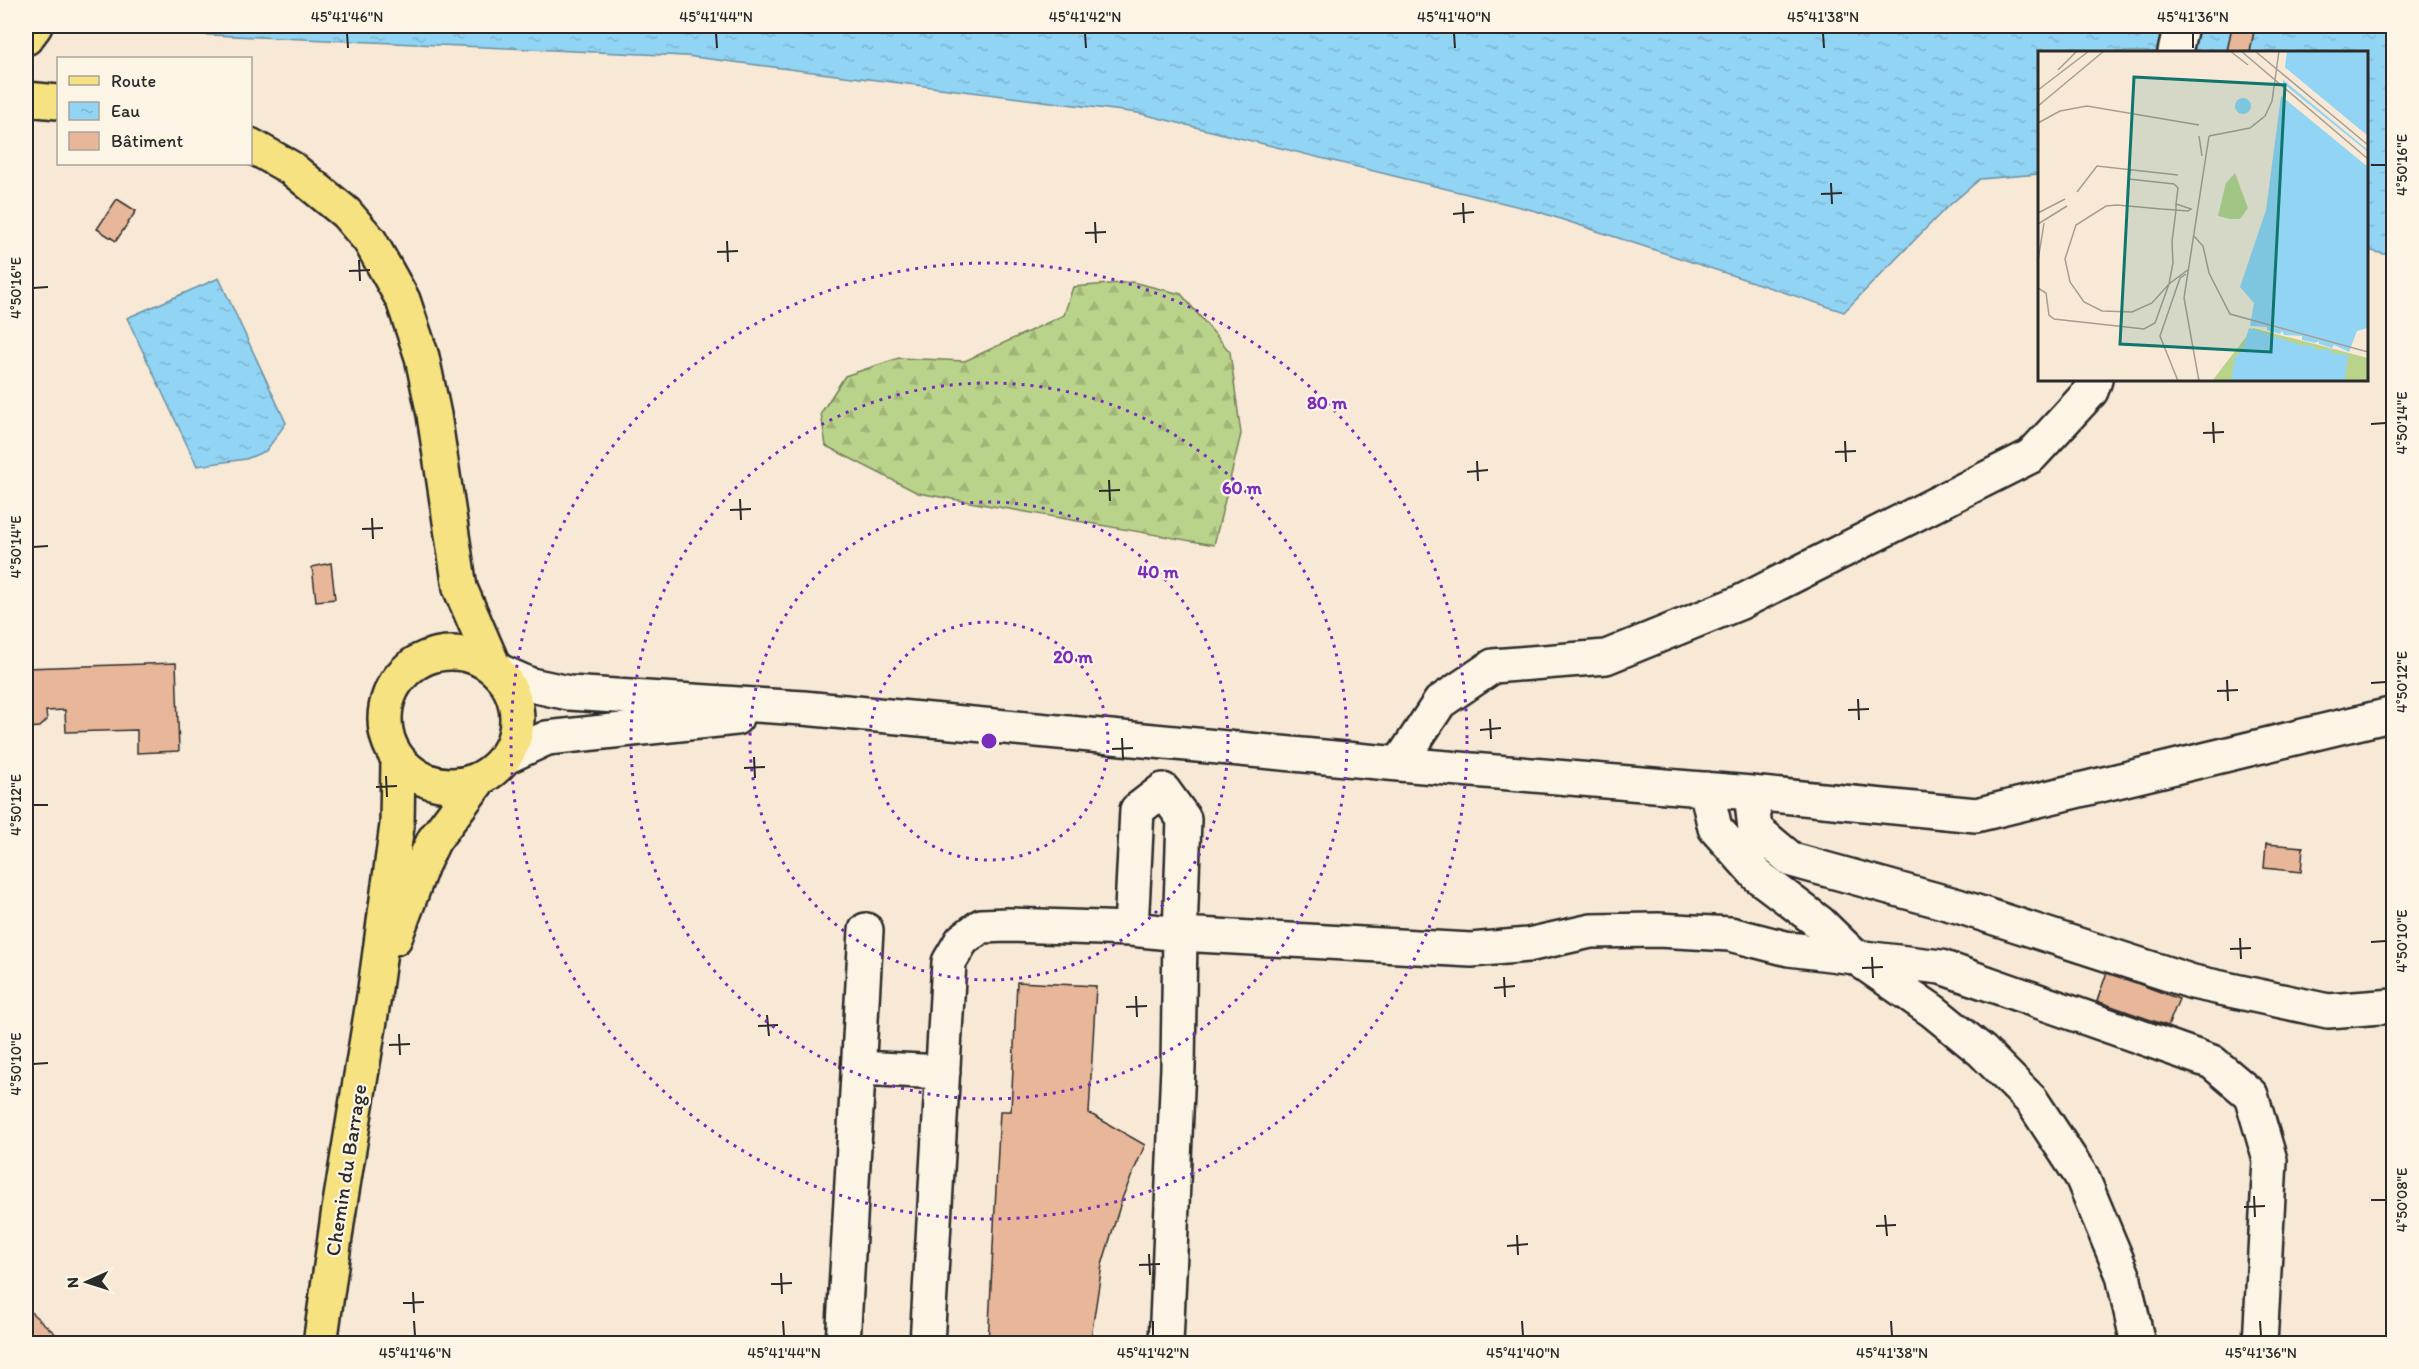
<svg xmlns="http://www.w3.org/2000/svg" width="2419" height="1369" font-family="Itim,sans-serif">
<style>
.forest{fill:url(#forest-firs);stroke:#727f5a;stroke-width:1.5}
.water{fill:url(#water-ripples);stroke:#6990a4;stroke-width:1.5}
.building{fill:#e8b799;stroke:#2b2b2b;stroke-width:1.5}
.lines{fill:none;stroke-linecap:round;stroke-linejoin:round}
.minor-casing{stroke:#2b2b2b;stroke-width:38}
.major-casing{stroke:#2b2b2b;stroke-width:38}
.highway-casing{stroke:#2b2b2b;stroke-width:38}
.minor{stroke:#fcf5e5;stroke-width:33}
.major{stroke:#f7e281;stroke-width:33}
.highway{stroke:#f7e281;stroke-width:33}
.ticks{fill:none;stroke:#2b2b2b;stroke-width:2}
.ring{fill:none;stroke:#7b2cbf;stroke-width:3;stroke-dasharray:3 6}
.labels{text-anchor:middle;stroke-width:4.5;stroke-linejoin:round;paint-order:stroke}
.street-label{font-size:21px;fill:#2b2b2b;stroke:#fcf5e5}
.inset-road{fill:none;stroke:#a69d92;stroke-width:1.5}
.view{fill:#0f766e;fill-opacity:0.15;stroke:#0f766e;stroke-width:3}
.inset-edge{fill:none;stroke:#2b2b2b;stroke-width:3}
.centre{fill:#7b2cbf;stroke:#fcf5e5;stroke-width:3}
.ring-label{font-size:18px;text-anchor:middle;font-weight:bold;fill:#7b2cbf;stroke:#fcf5e5;stroke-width:4.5;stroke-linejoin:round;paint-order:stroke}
.neatline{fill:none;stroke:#2b2b2b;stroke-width:2}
.ticks-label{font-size:15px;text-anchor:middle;fill:#2b2b2b}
</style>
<defs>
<pattern id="forest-firs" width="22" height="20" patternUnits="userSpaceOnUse" patternTransform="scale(1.5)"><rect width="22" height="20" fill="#bad38a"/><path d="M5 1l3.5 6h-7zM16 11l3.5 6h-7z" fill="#a0b577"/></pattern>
<pattern id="water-ripples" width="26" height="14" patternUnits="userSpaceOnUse" patternTransform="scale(1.5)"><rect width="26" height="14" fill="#92d4f4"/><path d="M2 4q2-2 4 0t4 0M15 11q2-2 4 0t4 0" fill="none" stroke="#7eb6d1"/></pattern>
</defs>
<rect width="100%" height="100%" fill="#f8e9d6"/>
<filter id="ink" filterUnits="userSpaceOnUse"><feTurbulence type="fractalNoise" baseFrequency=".0167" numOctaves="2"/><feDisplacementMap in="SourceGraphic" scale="12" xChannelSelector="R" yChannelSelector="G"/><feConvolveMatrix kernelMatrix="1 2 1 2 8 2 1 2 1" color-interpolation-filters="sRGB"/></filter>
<g filter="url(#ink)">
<path class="forest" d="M1132,282l49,12 49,58 11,82 -27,111 -296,-52 -92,-47 -5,-33 24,-37 54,-18 66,3 99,-46 9,-28z"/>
<path class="water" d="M43,26h2189l-5,26 -18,-3 -1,3 -17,-2 -1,2h-150l-1,122 -59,5 -36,31 -100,102 -308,-101 -398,-98 -452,-57 -475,-21z
M2255,26h138v230l-26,-6 -1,-198h-116z
M219,278l67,145 -20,28 -20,8 -49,7 -70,-148z"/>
<path class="building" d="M2232,26h23l-5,26h-23z
M117,199l19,12 -20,30 -19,-12z
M331,563l4,36 -19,2 -4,-34z
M176,663l3,88 -42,2v-23l-71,2 -1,-22 -19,1 1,9 -7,7 -14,1v-60z
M2266,844l37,3 -2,25 -37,-4z
M2107,972l72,27 -11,27 -71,-25z
M1017,982l79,4 -7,127 56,32 -22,51 -21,69 -12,79h-102l12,-233h11z
M26,1308l41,36h-41z"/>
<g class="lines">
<g class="minor-casing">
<path id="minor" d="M2175,52l6,-26
M495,669l36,16 38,8 234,15 596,56 352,29 225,22 418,-101
M506,757l41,-19 189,-20
M1399,764l41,-62 53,-36 113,-9 133,-54 292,-147 60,-65 4,-11
M1706,789l9,39 43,48 62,47 35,34 86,10 271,95 39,33 19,65 -10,184
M1751,793l4,36 37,31 166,46 235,76 135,29 66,-5
M1131,929l6,-119 26,-20 21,29 -4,115 -2,133 -12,277
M858,1068l85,4
M843,1344l23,-414
M927,1344l22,-382 13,-22 19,-14 27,-1 123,4 49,5 291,16 57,-5 63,-14 67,-1 72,4 59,15 66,8 78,54 49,40 50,50 50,76 41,98 15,69"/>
</g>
<g class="major-casing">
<path id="major" d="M385 719a66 66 0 1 1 132 0a66 66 0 1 1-132 0Z
M395,938l27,-73 12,-25 45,-60
M320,1344l18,-128 36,-220 23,-171 1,-65"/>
</g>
<g class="highway-casing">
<path id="highway" d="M26,38l9,-12
M26,99l32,3
M250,145l41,23 55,45 24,28 33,59 19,57 12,58 26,173 35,81"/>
</g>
<use href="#minor" class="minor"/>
<use href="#major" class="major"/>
<use href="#highway" class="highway"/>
</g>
</g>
<path class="ticks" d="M347,33l1,15M716,33l1,15M1085,33l1,15M1454,33l1,15M1823,33l1,15M2193,33v15M2371,165h15M1831,183l1,21M1821,194l21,-1M1463,203l1,20M1453,214l21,-2M1095,222l1,21M1085,233l21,-1M727,241l1,21M717,252l21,-1M359,260l1,21M349,271l21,-1M33,288l15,-1M2213,422l1,21M2371,424l15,-1M2203,433l21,-1M1845,441l1,21M1835,452l21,-1M1477,461l1,20M1467,472l21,-2M1109,480l1,21M1099,491l21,-1M740,499l1,21M730,510l21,-1M372,518l1,21M362,529l21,-1M33,547l15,-1M2227,680l1,21M2371,683l15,-1M2217,691l21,-1M1858,699l1,21M1848,710l21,-1M1490,719l1,20M1480,730l21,-2M1122,738l1,21M1112,749l21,-1M754,757l1,21M744,768l21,-1M386,776l1,21M376,787l21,-1M33,805h15M2240,938l1,21M2371,942l15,-1M2230,949l21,-1M1872,957l1,21M1862,968l21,-1M1504,977l1,20M1494,988l21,-2M1136,996l1,21M1126,1007l21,-1M767,1015l2,21M758,1026l20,-1M399,1034l1,21M389,1045l21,-1M33,1064l15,-1M2254,1196l1,21M2371,1200h15M2244,1207l21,-1M1885,1215l2,21M1876,1226l20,-1M1517,1235l1,20M1507,1246l21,-2M1149,1254l1,21M1139,1265l21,-1M781,1273l1,21M771,1284l21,-1M413,1292l1,21M403,1303l21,-1M414,1321l1,15M783,1321l1,15M1153,1321v15M1522,1321l1,15M1891,1321l1,15M2260,1321l1,15"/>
<g class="ring">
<circle cx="989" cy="741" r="119"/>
<circle cx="989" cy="741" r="239"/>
<circle cx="989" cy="741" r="358"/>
<circle cx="989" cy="741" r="478"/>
</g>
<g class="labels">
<g class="street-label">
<text transform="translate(346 1170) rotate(-81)" y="7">Chemin du Barrage</text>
</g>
</g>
<g transform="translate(2038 51)">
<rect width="330" height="330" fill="#f8e9d6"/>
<path d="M215,277l115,30v23h-156z" fill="#bad38a"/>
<path d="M197,122l13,35 -8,11h-10l-12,-3 8,-33z" fill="#bad38a"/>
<path d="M249,0h81v277l-11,3 -8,21 -15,-7 -2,3 -13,-4v-3l-4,2 -13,-3v-4l-18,-1 -2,-4 -2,3 -13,-4v-3l-17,-1 4,-23 -14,-16 26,-77zM197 55a8 8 0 1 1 16 0a8 8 0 1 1-16 0ZM211,277l51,17 14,1v3l18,1 -1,3 17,2 -3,26h-114l4,-24 7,-6z" fill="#92d4f4"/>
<path d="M244,14l86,71v14l-87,-72zM242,30l88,71v15l-89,-73z" fill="#f8e9d6"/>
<path class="inset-road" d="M192,0l18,14M203,0l127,108M217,0l113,94M20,19l19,-19M0,39l51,-39M0,55l66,-55M0,72l22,-12 27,-5 112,19M161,85l3,20M171,85l41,-8 15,-12 7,-15 7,-50M92,119l-1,9 45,5 4,4 -2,16v6l-4,32 1,21 -4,21 -17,19 -20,9 -30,-1 -18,-9 -14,-20 -5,-23 11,-34 30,-19 11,-1 44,4 15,1 12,1 3,-2 -15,-5M39,141l20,-26 81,9M0,162l27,-14M0,173l29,-18M155,184l10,11 6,27 21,41 138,38M0,210l6,-38M0,237l8,5 3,22 5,4 90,10 11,-6 14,-39 20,-15M140,330l-18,-45 20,-58 6,-4M161,330l-15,-83 25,-162"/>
<path class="view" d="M96,26l151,8 -14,267 -151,-8z"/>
<rect width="330" height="330" class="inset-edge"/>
</g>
<circle cx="989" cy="741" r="9" class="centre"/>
<g class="ring-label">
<text x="1327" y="409">80 m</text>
<text x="1242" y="494">60 m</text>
<text x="1158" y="578">40 m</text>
<text x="1073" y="663">20 m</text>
</g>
<rect width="2419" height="1369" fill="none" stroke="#fcf5e5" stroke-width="66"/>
<rect x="57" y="57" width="195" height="108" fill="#fcf5e5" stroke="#a8a49b" stroke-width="1.5"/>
<rect x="69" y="76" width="30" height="9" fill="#f7e281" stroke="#a8a49b" stroke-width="1.5"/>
<text x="111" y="87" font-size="18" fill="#2b2b2b">Route</text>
<rect x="69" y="102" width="30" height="18" fill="url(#water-ripples)" stroke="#a8a49b" stroke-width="1.5"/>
<text x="111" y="117" font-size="18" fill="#2b2b2b">Eau</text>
<rect x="69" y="132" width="30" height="18" fill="#e8b799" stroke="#a8a49b" stroke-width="1.5"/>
<text x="111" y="147" font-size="18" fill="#2b2b2b">Bâtiment</text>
<g transform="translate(87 1282) rotate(267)" stroke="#fcf5e5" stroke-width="4.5" paint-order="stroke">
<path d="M0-4.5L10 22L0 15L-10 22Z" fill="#2b2b2b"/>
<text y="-9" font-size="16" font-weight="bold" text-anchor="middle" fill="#2b2b2b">N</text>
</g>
<rect x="33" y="33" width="2353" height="1303" class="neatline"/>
<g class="ticks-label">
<text x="347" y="22">45°41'46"N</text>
<text x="716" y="22">45°41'44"N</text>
<text x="1085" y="22">45°41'42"N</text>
<text x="1454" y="22">45°41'40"N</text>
<text x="1823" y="22">45°41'38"N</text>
<text x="2193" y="22">45°41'36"N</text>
<text transform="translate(2402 165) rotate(-90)" y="5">4°50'16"E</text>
<text transform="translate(16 288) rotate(-90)" y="5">4°50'16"E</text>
<text transform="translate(2402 423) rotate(-90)" y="5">4°50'14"E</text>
<text transform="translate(16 547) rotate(-90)" y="5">4°50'14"E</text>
<text transform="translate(2402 682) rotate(-90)" y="5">4°50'12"E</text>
<text transform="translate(16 805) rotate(-90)" y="5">4°50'12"E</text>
<text transform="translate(2402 941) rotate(-90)" y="5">4°50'10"E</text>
<text transform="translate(16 1064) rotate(-90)" y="5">4°50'10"E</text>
<text transform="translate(2402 1200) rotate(-90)" y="5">4°50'08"E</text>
<text x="415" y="1358">45°41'46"N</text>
<text x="784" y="1358">45°41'44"N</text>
<text x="1153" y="1358">45°41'42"N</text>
<text x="1523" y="1358">45°41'40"N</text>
<text x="1892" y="1358">45°41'38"N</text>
<text x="2261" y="1358">45°41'36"N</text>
</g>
</svg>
